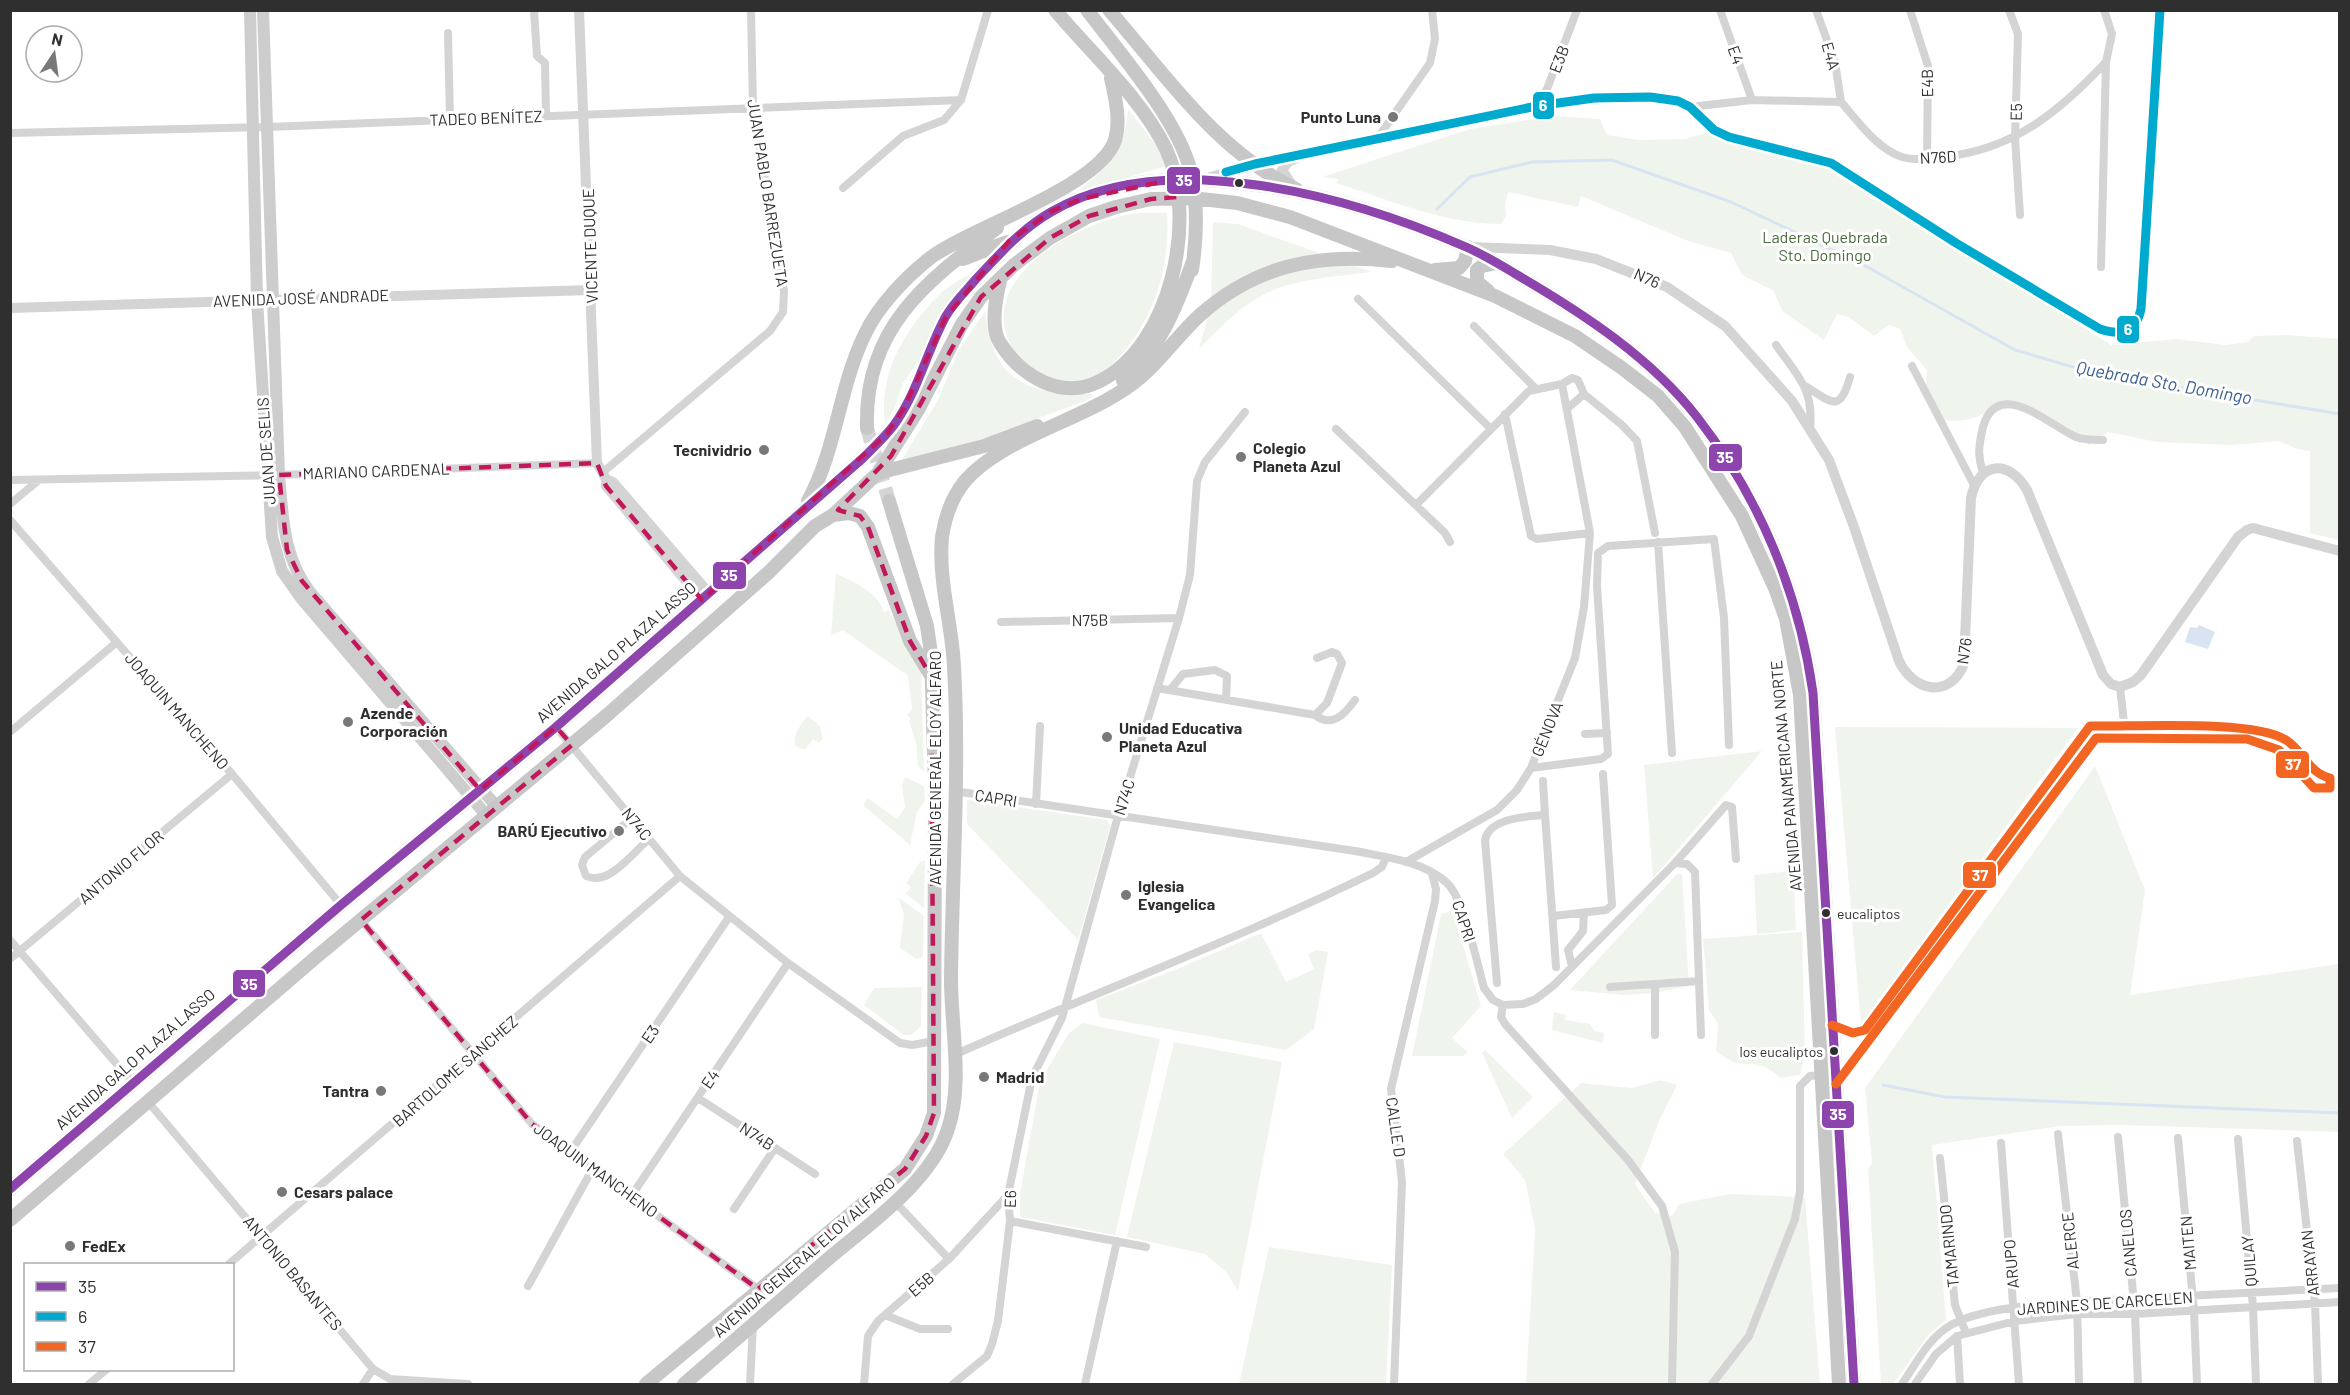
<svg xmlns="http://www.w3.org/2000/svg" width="2350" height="1395" font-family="Barlow,sans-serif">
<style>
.green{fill:#eff5ec}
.water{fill:#d9e4f2}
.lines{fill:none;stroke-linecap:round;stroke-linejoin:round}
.stream{stroke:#d9e4f2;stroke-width:3}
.primary-tunnel{stroke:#d5d5d5;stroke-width:14;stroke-dasharray:14 7;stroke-linecap:butt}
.minor{stroke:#d4d4d4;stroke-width:8}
.tertiary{stroke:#d4d4d4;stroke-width:10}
.secondary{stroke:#cdcdcd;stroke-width:12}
.primary{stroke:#c7c7c7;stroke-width:14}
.bus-1-casing{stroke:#fff;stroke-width:14}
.bus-2-casing{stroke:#fff;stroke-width:14}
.bus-3-casing{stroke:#fff;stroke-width:14}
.bus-1{stroke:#8e44ad;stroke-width:9}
.bus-2{stroke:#00a9ce;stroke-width:9}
.bus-3{stroke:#f26522;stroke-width:9}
.marked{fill:none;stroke:#c2185b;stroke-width:4.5;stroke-dasharray:12 8;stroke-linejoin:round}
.poi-dot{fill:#787878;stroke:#fff;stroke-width:2}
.bus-dot{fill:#2f2f2f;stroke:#fff;stroke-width:2}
.labels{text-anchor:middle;stroke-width:6;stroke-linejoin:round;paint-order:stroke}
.bus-label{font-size:14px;fill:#2f2f2f;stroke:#fff;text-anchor:start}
.street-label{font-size:16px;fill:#2f2f2f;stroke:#fff}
.poi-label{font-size:16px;font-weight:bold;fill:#2f2f2f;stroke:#fff;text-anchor:start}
.park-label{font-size:16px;fill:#496b3c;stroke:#fff}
.water-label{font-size:18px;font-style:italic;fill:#3c6092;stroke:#fff}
.line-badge{stroke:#fff;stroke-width:2}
.badge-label{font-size:16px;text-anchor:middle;font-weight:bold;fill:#fff}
</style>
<rect width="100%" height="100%" fill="#fff"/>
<path class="green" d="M1128,109l32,41 6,16 -90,27c30,-24 50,-45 52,-84z
M1556,116l44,3 7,16 31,5 47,-1 21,-6 41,16 80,18 284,178 66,-6 48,6 23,-3 6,-6 32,-1 54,4 -1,201 -29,-7v-82l-13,-2 -18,-8 -49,4 -73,-3 -49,-10 -19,13 -39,-25 -47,-18c-18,14 -39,23 -62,17l-15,-29 1,-20 -20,-23 -7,-18 -11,-4 -15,11 -25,-19 -12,-3 -13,26 -42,-29 -8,-20 -32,-16 -11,-22 -43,-12 -107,-45 -3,11 -70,-15 -3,13 1,11 -5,8c-56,0 -112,-24 -165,-41l2,-4 -16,-2 148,-48z
M1167,213c3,45 -8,91 -35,128 -10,14 -24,31 -40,37 -42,16 -93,-21 -88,-67 6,-51 78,-86 122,-96 13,-3 28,-2 41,-2z
M1213,222l25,2 134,48c-35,5 -77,6 -109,23 -24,13 -45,34 -64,54l12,-44z
M982,268l-79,115 -9,27 -9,13c-7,-49 20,-94 54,-128 12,-12 28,-19 43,-27z
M985,311c8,72 43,83 108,83l-3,5 -104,39 -85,23 37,-61 21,-50z
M836,574c17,7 42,18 48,38l5,-2 32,62 3,100 -6,-6 -2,-23 -7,-22 2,-2 -4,-4 5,-6 -4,-33 -65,-46 -12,5z
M808,716l12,10 3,13 -4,4 -6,-4 -8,11 -10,-4c-3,-10 6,-23 13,-30z
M1835,727l243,1 -217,296z
M1762,751l-95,111 -14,16 -9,-113z
M2095,766l50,124 -15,105 209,-31v168l-219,-7 -59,1 -129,19 14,175 -17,14 -36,50h-12l-13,-215 4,-6 -7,-75z
M905,777l19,9 1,15 -8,11 -7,33 -47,-40 5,-7 29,21 8,-11 -3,-23z
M967,800l140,20 3,7 -32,113 -111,-116z
M925,860l-1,48 -18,-14 5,-7 -5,-4 14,-21z
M1793,871l3,59 -39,4 -3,-59z
M1677,874h5l7,112 -35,7 -30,2 -54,-5z
M898,897l26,19 -1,41 -7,2 -16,-11 4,-34z
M1453,911l28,95 -29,32 16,14 -5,4h-51l29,-142z
M1802,932l3,122 -5,21 -19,3c-21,-17 -20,-12 -44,-15 -7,-1 -15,-8 -21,-12l2,-27 -9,-14 -6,-71z
M1261,933l25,49 28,-13 -6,-15 8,-4 12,2 -14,77 -28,21 -187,-33 -3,-17 81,-31z
M922,987l-1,39 -9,9h-8l-40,-30 10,-17z
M1554,1012l12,3 -1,5 25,4 5,7 9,2 -1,10 -51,-13z
M1082,1023l78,16 -45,196 -95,-18v-23l20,-113 29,-48z
M1174,1042l108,20 -44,229 -12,-19 -21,-18 -78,-17z
M1485,1050l48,47 -21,21 -30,-65z
M1660,1080l17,5 -18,36 -24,63 20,29 17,3 7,-12 51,-10 75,3 15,187h-294l9,-155 -10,-49 -22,-26 78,-71 51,5z
M1269,1247l123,18 -6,119h-147z"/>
<path class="water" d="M2199,625l16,7 -7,17 -23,-7 5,-15 7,1z"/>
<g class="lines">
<path class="stream" d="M1437,209l33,-32 62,-15 80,-2 119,42 131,62 153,86 82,24 243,40
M1883,1085l62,12 395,16"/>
<path class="primary-tunnel" d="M867,428l22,73"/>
<path class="minor" d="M534,10l3,46 8,7 1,52
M1720,10l32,90
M1816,10l19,52 6,40
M1910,10l18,56 -1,93
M2009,10l9,24 -3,104 5,77
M448,33l2,87
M1537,106l10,-17 30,-79
M1690,107l62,-7 89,2c17,19 36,47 61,55 13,4 28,2 41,0 70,-7 116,-45 163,-95
M10,133l258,-6 693,-27
M1377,139l53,-76 5,-24 -3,-29
M843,188l60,-52 41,-16 17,-20 27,-90
M2101,267l5,-205 6,-28 -8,-24
M1358,299l132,129
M1474,326l62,63
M1776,345c21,30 38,44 34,83
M1912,366l62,119
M1807,387c26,17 33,25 43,-10
M1568,408l16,-14
M1505,414l26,122 6,3 53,-6
M1336,429l109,104 5,9
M1983,472c-6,-16 -4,-28 0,-45 15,-51 66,-2 93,10 8,3 18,3 27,3
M602,473l168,-142 13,-19 1,-21 -31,-183 -2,-98
M10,480l269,-5 318,-12
M10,504l29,-24
M1416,505l113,-114 33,-7 10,-6 6,2 6,14 38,31 15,16 18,92
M10,520l222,254 109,131
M1658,542l14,211
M1001,622l178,-4
M2120,687l5,45
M1157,688l158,27 12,-12 15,-40 -5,-9 -5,-2 -15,6
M1170,690l13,-16 32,-4 12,6 -1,24
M1315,715c17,13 29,0 40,-15
M556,727l124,149 108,87 112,80 12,2 22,-4
M10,732l107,-90
M1585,734l22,-1
M1531,768l70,-9 7,-5 -11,-168 1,-33 10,-7 106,-7 10,79 5,127
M1543,781l2,34
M954,791l401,60c30,6 69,10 92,32 17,16 30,80 37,105l9,12 10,5 20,-1 13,-5 18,-14 121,-122 12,1 8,8 6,163
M1036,804l4,-78
M632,818l-47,39 -3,8 4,11c23,11 47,-24 63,-37
M1406,862l91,-52 20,-20 14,-22 44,-110 9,-51 6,-74 -28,-149
M1675,863l51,-58 6,2 4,52
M1553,916l53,-6 6,-5 -9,-131
M361,920l171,204 226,165
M10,940l123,143
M10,959l222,-185
M1572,966l-4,-16 15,-19 1,-18
M1497,983l-12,-143c4,-22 43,-24 60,-25l11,152
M1655,986v49
M1610,987l89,-6
M1503,1005l-2,12 4,7 123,136 34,46 13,46 -3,132
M1832,1025l21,8 12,-3 225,-304c42,1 164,-7 196,14 18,11 21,32 44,38v10h-16l-35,-38 -32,-11 -151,-1 -260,346
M954,1055c139,-62 282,-115 419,-182l9,-6 4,-10
M698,1098l117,76
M149,1103l224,266 17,10 78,5
M2058,1134l19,168 2,82
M2118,1137l17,177 3,70
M2178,1138l16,173 3,73
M2238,1139l15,168 3,77
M2297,1141l18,162 3,81
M2001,1143l18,241
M571,1151l158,-234
M1940,1158l15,147 11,28
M632,1195l156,-232
M895,1202l54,57
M734,1209l41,-61
M1010,1221l136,26
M229,1264l451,-388
M528,1286l65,-118
M885,1315l35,14h28
M1957,1336l3,48
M89,1384l17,-14
M363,1384l10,-15
M750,1384l3,-59
M864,1384l4,-48 10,-15 71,-62 59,-64
M953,1384l34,-28 5,-12 6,-23 12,-100 -2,-26 24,-117 30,-60 56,-202 61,-198 11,-43 7,-94 8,-19 40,-50
M1085,1384l32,-143
M1394,1384l8,-202 -11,-93 44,-188 1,-12 -4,-15
M1712,1384l37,-48 46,-117 5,-28v-105l10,-10 12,-1
M1902,1384c14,-20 26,-46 49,-59 39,-22 128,-23 175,-26 71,-3 142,-7 214,-11
M1915,1384l21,-30 21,-18 58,-15 62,-7h58l205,-12"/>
<path class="tertiary" d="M579,10l18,453 9,16v7l96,114
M1204,179c74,-22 151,-35 226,-51 67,-13 183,-45 248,-27 13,4 18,13 27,23 6,6 16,9 24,13l102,26 125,80 144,86c21,7 36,3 41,-20l19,-299
M1292,185l-10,-15 6,-8 9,-4
M1469,247l81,3 46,9 71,28 58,39 67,75 37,59 25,67 45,134c15,31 51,38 65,3l7,-166c8,-37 38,-39 56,-8l76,185 8,9 9,3 13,-5 8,-7 97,-138 9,-7 6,-2 87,23
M10,308l581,-18
M606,479l7,3 96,111"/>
<path class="secondary" d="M250,10l7,290 15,237 10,34 19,27 186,218
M263,10l16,465c4,43 4,82 31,117l187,215"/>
<path class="primary" d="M1087,10c32,42 90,109 103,159 8,32 7,68 2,101
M1109,10c56,64 108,142 187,179
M963,259l44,-17
M1435,270l24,-2 6,-7 3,-14
M1000,281c-4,16 -10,47 0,62 21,33 61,58 100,38 72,-37 98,-163 66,-232 -24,-50 -75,-96 -111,-139
M1488,291l-11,-9v-12l5,-4 15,-3
M1123,381c37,-32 54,-75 70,-120
M867,428c-3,-99 57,-145 130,-200
M878,473l106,-27 53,-20
M808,501c29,-53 31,-114 57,-167 13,-28 41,-57 65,-76 41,-31 170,-71 185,-118 6,-20 0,-43 -4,-62
M833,515l16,-2 11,3 8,11 42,114 20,33
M10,1189l331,-284 215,-178 306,-268c11,-11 23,-22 32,-34 24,-33 33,-75 52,-109 8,-14 20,-25 30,-37 24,-25 44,-49 75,-67 115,-68 301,-15 415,35 19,8 36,19 53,29 65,38 132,82 178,141 63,81 102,176 116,276l41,691
M10,1220l305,-262 291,-242 162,-143 47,-47 18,-11 45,-42 40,-63 44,-86 19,-27 33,-32 36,-27 39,-22 27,-9 35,-8 41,-1 45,5 53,14 205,79 80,40 47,32 36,28 27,31 57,89 33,72 11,31 14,76 39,689
M646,1384l259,-215 21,-33 8,-23 1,-326 -4,-134 -4,-27 -38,-125
M684,1384c48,-41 96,-83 144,-125 40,-34 101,-76 119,-127 17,-46 4,-104 4,-152 1,-104 9,-210 3,-314 -2,-42 -16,-86 -12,-129 3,-20 10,-40 23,-56 39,-46 130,-63 177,-105 21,-18 37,-42 58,-61 56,-50 118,-62 192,-54"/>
<g class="bus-1-casing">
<path id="bus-1" d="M10,1189l331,-284 215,-178 306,-268c11,-11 23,-22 32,-34 24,-33 33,-75 52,-109 8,-14 20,-25 30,-37 24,-25 44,-49 75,-67 115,-68 301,-15 415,35 19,8 36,19 53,29 65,38 132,82 178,141 63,81 102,176 116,276l41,691"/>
</g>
<g class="bus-2-casing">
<path id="bus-2" d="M1226,172l29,-8 282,-58 57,-8 56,-1 28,4 12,6 24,23 15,7 102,26 125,80 144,86c21,7 36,3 41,-20l19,-299"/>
</g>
<g class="bus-3-casing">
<path id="bus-3" d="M1832,1025l21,8 12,-3 225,-304c42,1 164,-7 196,14 18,11 21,32 44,38v10h-16l-35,-38 -32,-11 -151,-1 -260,346"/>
</g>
<use href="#bus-1" class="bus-1"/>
<use href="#bus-2" class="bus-2"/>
<use href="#bus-3" class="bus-3"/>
</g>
<path class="marked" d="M1175,179l3,18 -27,2 -62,17 -39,22 -69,59 -90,159 -53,54 22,6 8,11 42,114 21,35 3,437 -8,23 -21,33 -147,120 -226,-165 -171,-204 211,-175 -16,-18 -76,63 -178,-209 -15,-31 -8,-75 318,-12 9,23 96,114 185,-166 17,-26 42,-91 63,-76 43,-30 29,-12z"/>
<g class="poi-dot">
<circle cx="1393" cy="117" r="6"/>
<circle cx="764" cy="450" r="6"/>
<circle cx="1241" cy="457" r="6"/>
<circle cx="348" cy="722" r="6"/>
<circle cx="1107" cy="737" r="6"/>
<circle cx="619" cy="831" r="6"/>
<circle cx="1126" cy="895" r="6"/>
<circle cx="984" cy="1077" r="6"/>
<circle cx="381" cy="1091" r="6"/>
<circle cx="282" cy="1192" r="6"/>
<circle cx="70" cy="1246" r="6"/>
</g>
<g class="bus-dot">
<circle cx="1239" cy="183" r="5"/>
<circle cx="1826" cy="913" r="5"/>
<circle cx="1834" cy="1051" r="5"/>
</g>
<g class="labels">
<g class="bus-label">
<text x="1837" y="919">eucaliptos</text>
<text x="1823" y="1057" text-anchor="end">los eucaliptos</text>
</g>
<g class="street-label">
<text transform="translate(1736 55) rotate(70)" y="6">E4</text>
<text transform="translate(1831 56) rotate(74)" y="6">E4A</text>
<text transform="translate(1559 59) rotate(-69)" y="6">E3B</text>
<text transform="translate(1927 83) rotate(-91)" y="6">E4B</text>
<text transform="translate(2016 112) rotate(-89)" y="6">E5</text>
<text transform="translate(486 118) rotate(-2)" y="6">TADEO BENÍTEZ</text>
<text transform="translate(1938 157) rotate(-3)" y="6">N76D</text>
<text transform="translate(768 193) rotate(81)" y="6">JUAN PABLO BARREZUETA</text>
<text transform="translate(590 246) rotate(-92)" y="6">VICENTE DUQUE</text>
<text transform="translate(1647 278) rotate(24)" y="6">N76</text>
<text transform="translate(301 298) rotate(-2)" y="6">AVENIDA JOSÉ ANDRADE</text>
<text transform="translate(266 451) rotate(-94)" y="6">JUAN DE SELIS</text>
<text transform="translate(376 471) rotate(-2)" y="6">MARIANO CARDENAL</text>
<text transform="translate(1090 620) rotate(-1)" y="6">N75B</text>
<text transform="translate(1964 651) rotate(-82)" y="6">N76</text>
<text transform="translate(616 652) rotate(-41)" y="6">AVENIDA GALO PLAZA LASSO</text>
<text transform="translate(177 711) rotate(49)" y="6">JOAQUIN MANCHENO</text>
<text transform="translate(1547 729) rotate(-68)" y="6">GÉNOVA</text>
<text transform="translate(935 768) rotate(-90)" y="6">AVENIDA GENERAL ELOY ALFARO</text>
<text transform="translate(1786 776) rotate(-95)" y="6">AVENIDA PANAMERICANA NORTE</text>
<text transform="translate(1124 797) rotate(-73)" y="6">N74C</text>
<text transform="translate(996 798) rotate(9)" y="6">CAPRI</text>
<text transform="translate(637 824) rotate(51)" y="6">N74C</text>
<text transform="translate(121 867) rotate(-40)" y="6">ANTONIO FLOR</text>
<text transform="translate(1464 921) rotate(72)" y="6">CAPRI</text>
<text transform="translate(650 1034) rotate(-56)" y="6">E3</text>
<text transform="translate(135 1059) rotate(-41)" y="6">AVENIDA GALO PLAZA LASSO</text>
<text transform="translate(455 1071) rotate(-41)" y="6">BARTOLOME SANCHEZ</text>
<text transform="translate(710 1079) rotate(-56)" y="6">E4</text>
<text transform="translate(1396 1127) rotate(82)" y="6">CALLE D</text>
<text transform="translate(757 1136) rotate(33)" y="6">N74B</text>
<text transform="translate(596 1170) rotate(36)" y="6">JOAQUIN MANCHENO</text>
<text transform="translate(1010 1199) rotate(-88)" y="6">E6</text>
<text transform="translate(2070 1241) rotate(-96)" y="6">ALERCE</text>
<text transform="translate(2128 1243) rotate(-95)" y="6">CANELOS</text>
<text transform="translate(2188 1243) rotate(-95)" y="6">MAITEN</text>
<text transform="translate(1949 1246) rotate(-96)" y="6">TAMARINDO</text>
<text transform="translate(804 1257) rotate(-41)" y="6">AVENIDA GENERAL ELOY ALFARO</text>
<text transform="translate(2249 1261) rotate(-95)" y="6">QUILAY</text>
<text transform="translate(2310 1263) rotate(-96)" y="6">ARRAYAN</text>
<text transform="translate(2011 1264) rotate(-95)" y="6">ARUPO</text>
<text transform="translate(293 1273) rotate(50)" y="6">ANTONIO BASANTES</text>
<text transform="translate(921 1284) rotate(-41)" y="6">E5B</text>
<text transform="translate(2105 1303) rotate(-4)" y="6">JARDINES DE CARCELEN</text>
</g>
<g class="poi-label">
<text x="1381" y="123" text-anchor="end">Punto Luna</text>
<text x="1253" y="454">Colegio<tspan x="1253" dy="18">Planeta Azul</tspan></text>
<text x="752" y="456" text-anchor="end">Tecnividrio</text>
<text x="360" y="719">Azende<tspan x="360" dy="18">Corporación</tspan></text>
<text x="1119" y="734">Unidad Educativa<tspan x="1119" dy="18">Planeta Azul</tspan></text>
<text x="607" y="837" text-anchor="end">BARÚ Ejecutivo</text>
<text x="1138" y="892">Iglesia<tspan x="1138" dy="18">Evangelica</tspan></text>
<text x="996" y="1083">Madrid</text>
<text x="369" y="1097" text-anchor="end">Tantra</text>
<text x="294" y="1198">Cesars palace</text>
<text x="82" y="1252">FedEx</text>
</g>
<g class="park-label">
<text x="1825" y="243">Laderas Quebrada<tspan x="1825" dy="18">Sto. Domingo</tspan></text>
</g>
<g class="water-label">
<text transform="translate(2164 383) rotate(10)" y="6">Quebrada Sto. Domingo</text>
</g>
</g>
<g class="line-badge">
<rect x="1532" y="91" width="23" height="29" rx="6" fill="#00a9ce"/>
<rect x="1166" y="166" width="35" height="29" rx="6" fill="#8e44ad"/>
<rect x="2116" y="315" width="24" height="29" rx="6" fill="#00a9ce"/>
<rect x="1708" y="443" width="35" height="29" rx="6" fill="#8e44ad"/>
<rect x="712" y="561" width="35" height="29" rx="6" fill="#8e44ad"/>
<rect x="2275" y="750" width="35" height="29" rx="6" fill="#f26522"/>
<rect x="1962" y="861" width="35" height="28" rx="6" fill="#f26522"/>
<rect x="232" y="969" width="34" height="29" rx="6" fill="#8e44ad"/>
<rect x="1821" y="1100" width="34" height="29" rx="6" fill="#8e44ad"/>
</g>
<g class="badge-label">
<text x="1543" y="111">6</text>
<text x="1184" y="186">35</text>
<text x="2128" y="335">6</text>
<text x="1725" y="463">35</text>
<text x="729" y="581">35</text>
<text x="2293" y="770">37</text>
<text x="1980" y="881">37</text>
<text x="249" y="990">35</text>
<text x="1838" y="1120">35</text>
</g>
<rect width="2350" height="1395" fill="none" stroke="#2f2f2f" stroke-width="24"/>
<rect x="24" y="1263" width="210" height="108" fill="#ffffff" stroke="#acacac" stroke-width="1.5"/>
<rect x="36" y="1282" width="30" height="9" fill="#8e44ad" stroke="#acacac" stroke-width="1.5"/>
<text x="78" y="1293" font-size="18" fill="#2f2f2f">35</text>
<rect x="36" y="1312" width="30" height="9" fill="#00a9ce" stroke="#acacac" stroke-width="1.5"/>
<text x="78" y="1323" font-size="18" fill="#2f2f2f">6</text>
<rect x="36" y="1342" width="30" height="9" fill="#f26522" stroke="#acacac" stroke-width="1.5"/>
<text x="78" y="1353" font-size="18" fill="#2f2f2f">37</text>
<g transform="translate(54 54) rotate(13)"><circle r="28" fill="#ffffff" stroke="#acacac" stroke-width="1.5"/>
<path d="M0-4.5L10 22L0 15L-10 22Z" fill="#787878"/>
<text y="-9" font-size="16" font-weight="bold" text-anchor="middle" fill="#2f2f2f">N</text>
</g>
</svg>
